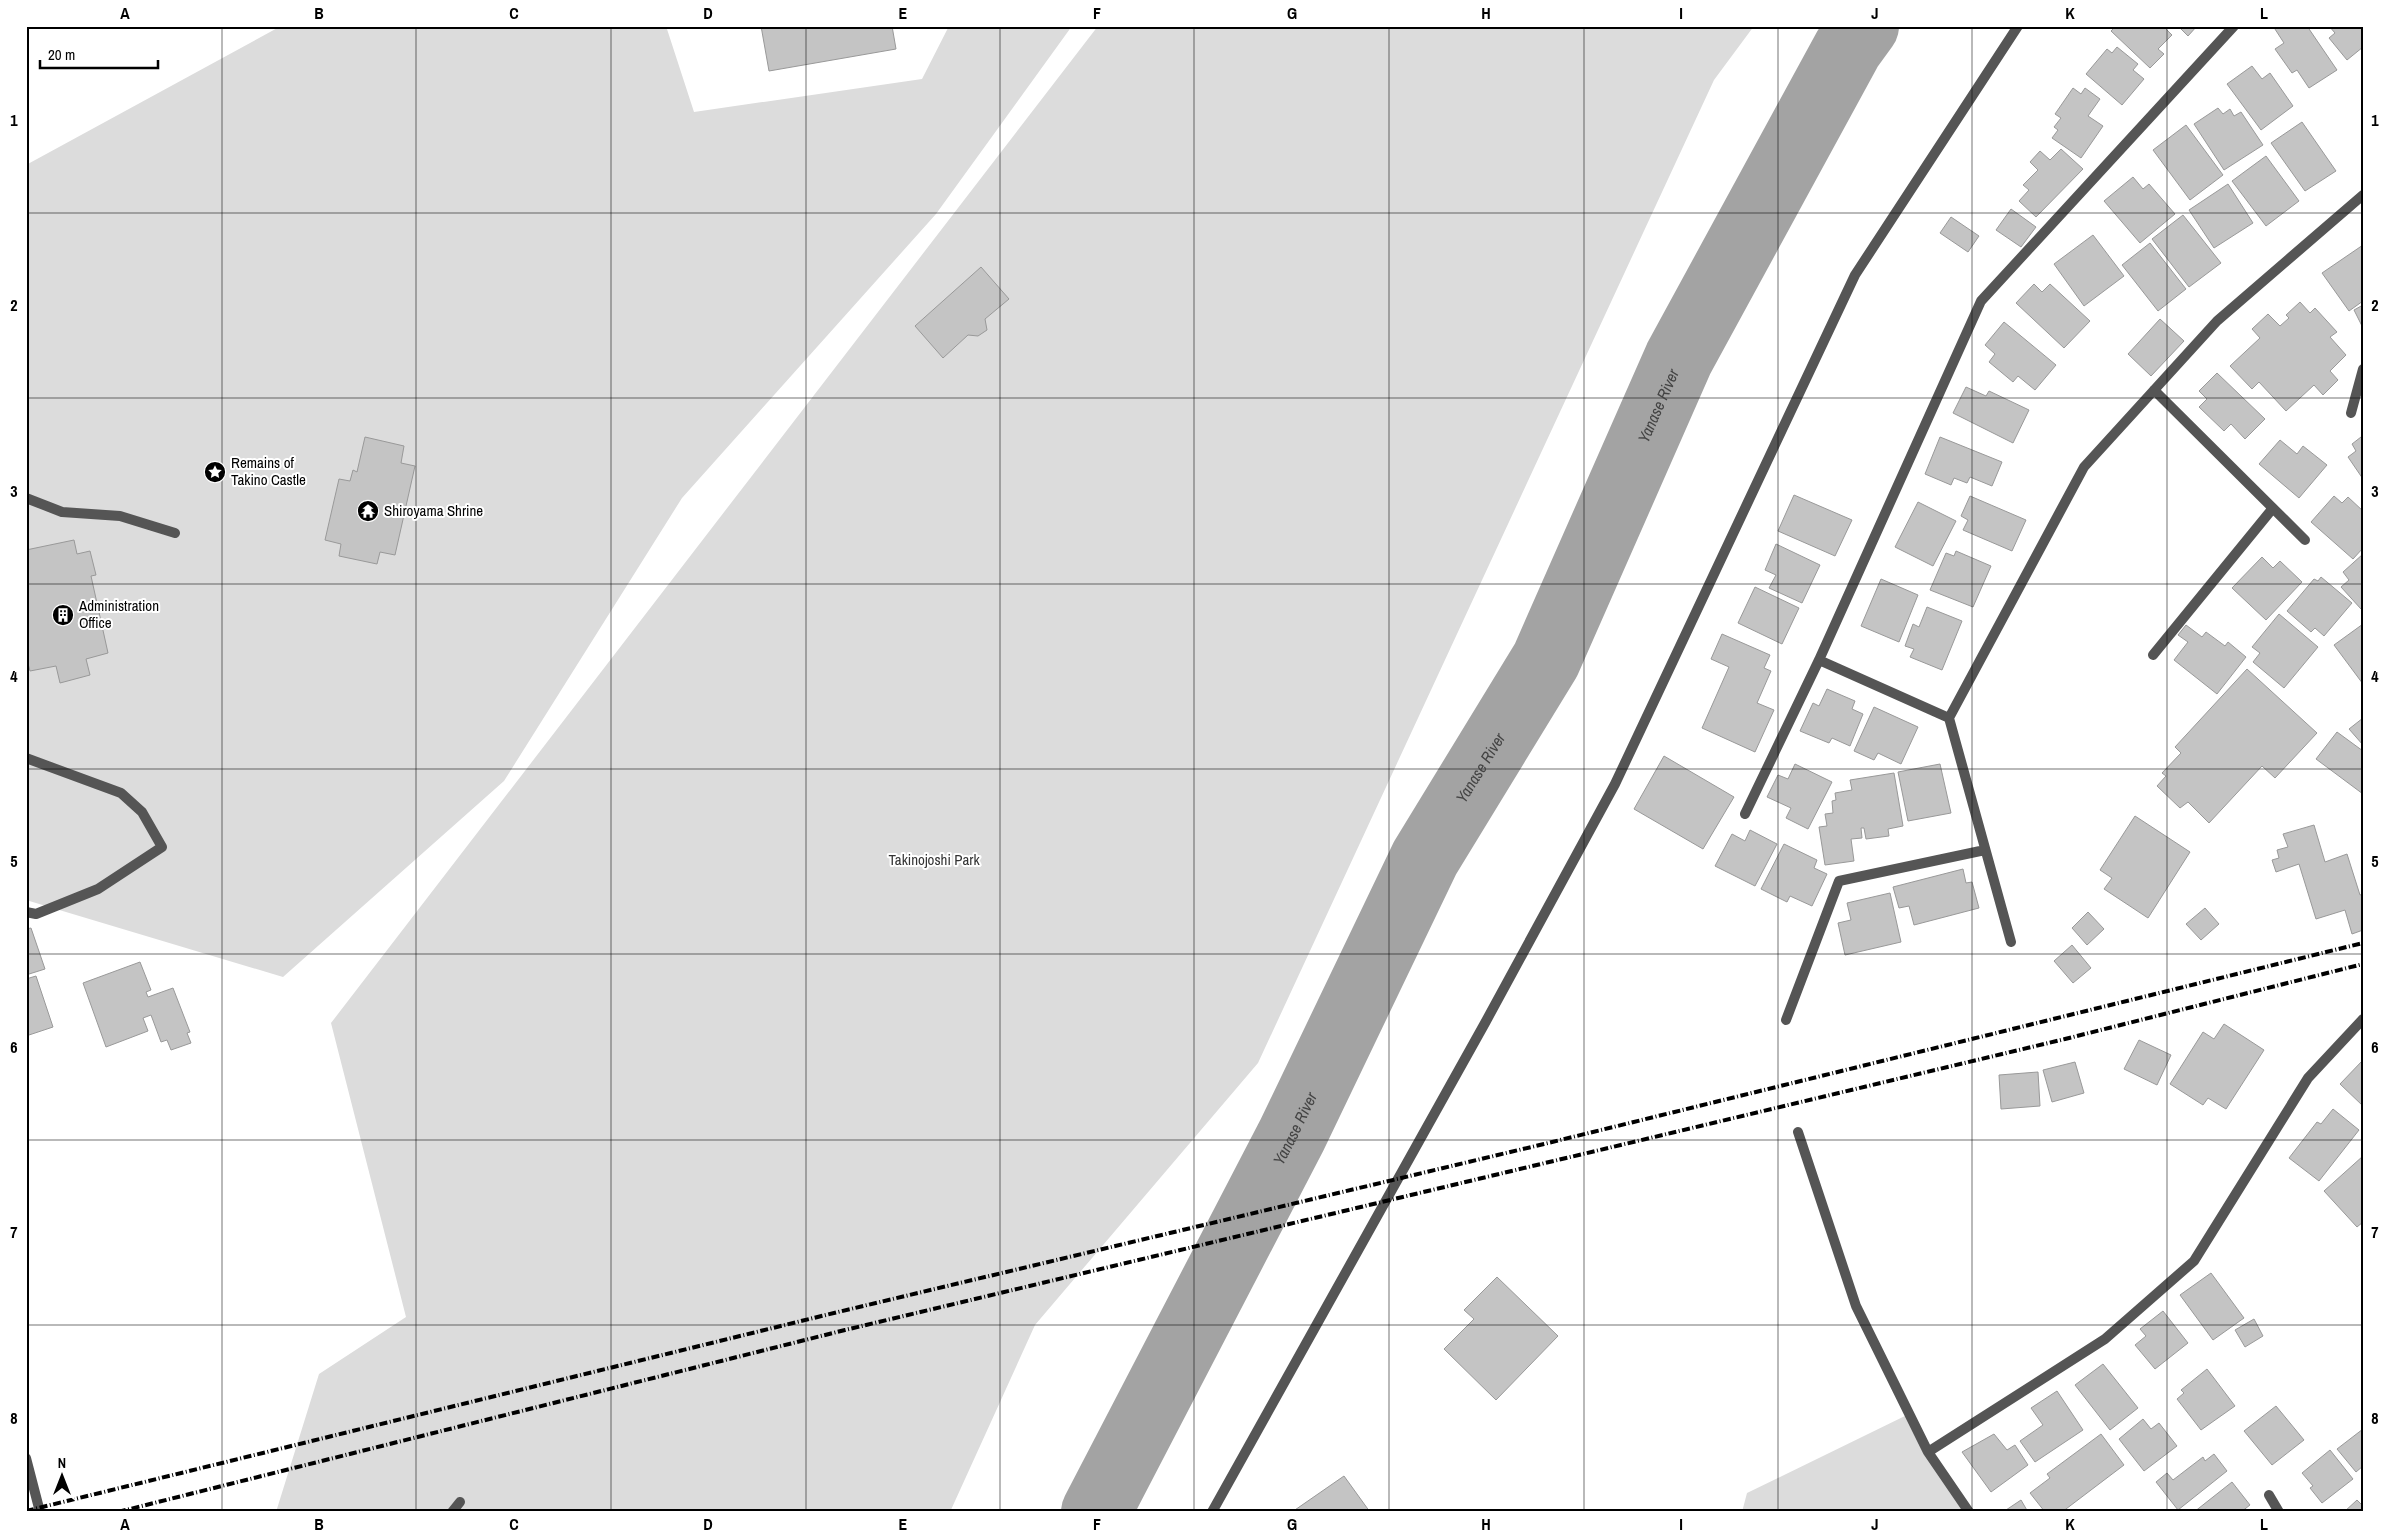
<svg xmlns="http://www.w3.org/2000/svg" width="2389" height="1538" font-family="'Archivo Narrow',sans-serif">
<style>
.green{fill:#dcdcdc}
.lines{fill:none;stroke-linecap:round;stroke-linejoin:round}
.river{stroke:#a3a3a3;stroke-width:70}
.building{fill:#c4c4c4;stroke:#999}
.lane{stroke:#555;stroke-width:10}
.street{stroke:#555;stroke-width:10}
.rail{stroke:#000;stroke-width:4;stroke-dasharray:8 2.5 1 2.5;stroke-linecap:butt}
.grid{fill:none;stroke:#000;stroke-width:1;stroke-opacity:0.55}
.labels{text-anchor:middle;stroke-width:4;stroke-linejoin:round;paint-order:stroke}
.poi-label{font-size:15px;fill:#000;stroke:#fff;text-anchor:start}
.park-label{font-size:15px;fill:#333;stroke:#fff}
.water-label{font-size:16px;font-style:italic;fill:#444;stroke:#fff}
.neatline{fill:none;stroke:#000;stroke-width:2}
.grid-label{font-size:16px;text-anchor:middle;font-weight:bold;fill:#000}
</style>
<rect width="100%" height="100%" fill="#fff"/>
<path class="green" d="M281,26h385l28,86 228,-33 27,-53h123l-136,188 -254,284 -178,283 -221,196 -257,-77v-735z
M1098,26h656l-40,54 -456,983 -223,262 -85,187h-674l43,-138 87,-57 -75,-294z
M1909,1414l60,98h-227l5,-19z"/>
<g class="lines">
<path class="river" id="s1" d="M1096,1512l196,-377 133,-277 121,-198 133,-302 169,-310 16,-22"/>
</g>
<path class="building" d="M761,26h131l4,23 -127,22z
M2116,26h47l9,9 -14,14 6,5 -14,14 -39,-37z
M2178,26h19l-9,10z
M2273,26h34l30,44 -28,18 -12,-18 -5,3 -17,-24 9,-6z
M2329,26h34v21l-16,13 -18,-22 6,-5z
M2117,47l21,17 -5,6 11,9 -22,26 -36,-31 21,-25 5,4z
M2252,66l10,13 8,-6 23,33 -32,24 -34,-46z
M2073,88l8,6 4,-6 15,11 -12,17 15,10 -22,32 -29,-20 6,-8 -4,-3 7,-9 -6,-4z
M2218,108l5,6 7,-5 4,7 7,-4 22,33 -39,25 -30,-46z
M2302,122l34,49 -31,20 -34,-48z
M2186,125l37,50 -33,25 -37,-50z
M2061,149l22,20 -47,48 -17,-16 10,-11 -6,-5 15,-15 -8,-8 10,-11 10,9z
M2266,156l33,45 -33,25 -34,-45z
M2133,177l10,12 6,-5 26,30 -35,29 -36,-42z
M2228,184l25,39 -39,25 -25,-38z
M2011,209l25,18 -15,20 -25,-17z
M2183,215l38,48 -32,24 -37,-48z
M1951,217l28,19 -11,16 -28,-19z
M2093,235l31,41 -40,30 -30,-42z
M2150,243l36,46 -28,22 -36,-46z
M2363,245v56l-14,10 -27,-38z
M981,267l28,32 -24,20 2,11 -9,6 -10,-1 -25,23 -28,-32z
M2034,284l8,8 8,-8 40,37 -26,27 -48,-45z
M2300,302l10,11 5,-5 22,24 -7,5 16,18 -16,16 8,9 -15,15 -9,-10 -28,26 -27,-29 -7,7 -22,-23 30,-28 -8,-9 16,-15 12,12 9,-8 -3,-3z
M2363,305v23l-9,-18z
M2160,319l24,22 -33,35 -23,-22z
M2004,322l52,43 -21,25 -17,-14 -5,6 -24,-20 6,-8 -10,-9z
M2217,373l48,46 -20,20 -14,-15 -7,7 -25,-24 8,-8 -8,-8z
M1966,387l20,9 3,-5 40,19 -16,33 -60,-30z
M365,437l39,9 -3,17 14,3 -20,89 -15,-3 -3,12 -38,-8 2,-12 -16,-4 14,-61 11,2 3,-11 4,2z
M1940,437l62,25 -10,24 -22,-9 -3,6 -13,-5 -3,7 -26,-11z
M2361,437l2,3v39l-15,-22 8,-6 -4,-7z
M2280,440l17,14 6,-8 24,19 -28,33 -40,-34z
M1794,495l58,25 -17,36 -57,-25z
M1970,496l56,24 -14,31 -49,-21 5,-10 -7,-4z
M2334,496l8,7 6,-6 15,14v37l-10,11 -42,-37z
M1918,502l38,19 -23,45 -38,-19z
M74,540l3,14 13,-3 6,24 -5,1 17,77 -22,6 4,16 -30,8 -4,-17 -26,5 -4,-15v-106z
M1776,544l44,21 -18,38 -33,-15 7,-13 -11,-5z
M1956,551l35,15 -18,41 -43,-17 16,-37 8,3z
M2363,554v53l-2,2 -20,-22 8,-7 -6,-8z
M2262,557l11,11 7,-7 22,21 -36,38 -34,-32z
M2321,577l31,26 -28,33 -9,-8 -4,4 -24,-21 27,-32 4,2z
M1881,579l37,16 -19,47 -38,-16z
M1755,587l44,21 -17,36 -44,-21z
M1927,607l35,14 -20,49 -32,-13 4,-8 -9,-3 8,-22 6,3z
M2279,614l39,33 -34,41 -31,-26 7,-9 -8,-6z
M2363,624v60l-29,-39z
M2186,625l16,12 4,-5 19,14 3,-4 18,15 -29,37 -43,-34 14,-18 -10,-7z
M1722,634l48,21 -6,13 7,3 -14,32 17,7 -19,42 -53,-24 27,-61 -18,-8z
M2247,669l70,64 -42,45 -13,-12 -53,57 -21,-21 -8,6 -23,-22 9,-10 -4,-3 19,-20 -6,-6z
M1827,689l28,12 -3,8 11,5 -13,32 -18,-8 -3,5 -29,-12 13,-28 6,3z
M1874,707l44,20 -17,37 -23,-11 -4,7 -20,-9z
M2363,718v27l-14,-16z
M2337,732l26,19v43l-47,-35z
M1664,756l70,41 -31,52 -69,-40z
M1795,764l37,18 -24,47 -22,-11 5,-10 -24,-11 11,-22 10,4z
M1940,764l11,49 -43,8 -10,-49z
M1894,773l9,53 -15,3 1,7 -23,3 -2,-11h-3l1,10 -11,1 3,22 -29,4 -6,-38 8,-1 -2,-12 8,-1 -1,-12 4,-1 -1,-7 17,-3 -2,-10z
M2135,816l55,36 -42,66 -44,-29 8,-11 -12,-8z
M2314,825l11,37 22,-8 13,41 3,-1v36l-11,4 -7,-24 -29,9 -17,-55 -23,8 -4,-12 7,-2 -2,-8 11,-3 -5,-13z
M1750,830l27,14 -22,42 -40,-20 17,-32 13,7z
M1784,844l33,16 -3,8 13,6 -15,32 -22,-10 -3,6 -26,-13z
M1963,869l3,14 6,-1 7,26 -65,17 -5,-19 -10,2 -6,-21z
M1890,893l11,49 -56,13 -7,-32 13,-3 -4,-17z
M2205,908l14,16 -18,16 -15,-16z
M2088,912l16,17 -17,16 -15,-17z
M31,928l14,41 -19,6v-46z
M2072,945l19,23 -18,15 -19,-22z
M140,962l11,28 -5,2 2,5 25,-9 17,44 -3,1 4,10 -20,7 -4,-10 -6,2 -10,-27 -8,3 5,13 -42,16 -23,-64z
M36,976l17,51 -27,9v-57z
M2224,1024l40,26 -38,59 -18,-11 -5,7 -33,-21 33,-52 11,7z
M2139,1040l32,15 -14,30 -33,-16z
M2363,1060v46l-23,-22z
M2075,1062l9,31 -32,9 -9,-32z
M2038,1072l2,34 -39,3 -2,-34z
M2333,1109l26,21 -40,51 -30,-23 28,-36 4,2z
M2363,1156v66l-6,5 -33,-36z
M2211,1273l33,45 -31,22 -33,-45z
M1497,1277l61,59 -62,64 -52,-51 30,-30 -10,-9z
M2163,1311l25,32 -33,26 -20,-24 11,-9 -6,-7z
M2254,1319l9,17 -18,11 -10,-17z
M2103,1364l35,44 -28,22 -35,-45z
M2207,1369l28,37 -34,24 -24,-31 7,-6 -3,-3z
M2057,1391l26,39 -48,32 -15,-21 23,-16 -12,-17z
M2276,1406l28,34 -32,25 -28,-34z
M2143,1419l8,10 8,-6 18,23 -33,25 -25,-32z
M2363,1429v37l-7,6 -19,-23z
M1994,1434l13,16 8,-5 13,20 -37,27 -29,-40z
M2101,1434l23,31 -62,47h-17l-15,-19 20,-15 -3,-4z
M2330,1450l23,29 -31,24 -12,-15 3,-2 -11,-13z
M2214,1454l13,17 -49,39 -22,-28 11,-9 6,7 30,-23 2,4z
M1344,1476l26,36h-78z
M2232,1482l18,23 -9,7h-47z
M2021,1500l7,12h-25z
M2357,1500l6,6v6h-19z"/>
<g class="lines">
<path class="lane" d="M2351,413l12,-44
M452,1512l8,-10"/>
<path class="street" d="M2154,390l151,150
M26,498l36,14 58,4 55,17
M2153,655l120,-147
M1819,660l130,58
M26,758l95,35 21,19 20,35 -64,42 -62,25 -10,-2
M1745,814l74,-154 162,-359 253,-275
M2011,942l-62,-224 135,-251 133,-146 146,-126
M1786,1020l53,-139 146,-31
M1798,1132l58,174 72,146 177,-113 89,-78 114,-183 55,-59
M1928,1452l41,60
M26,1458l14,54
M2269,1495l10,17
M1212,1512l273,-489 130,-239 240,-509 163,-249"/>
<path class="rail" d="M26,1511l812,-199 706,-168 819,-201
M118,1512l727,-182 1220,-291 298,-75"/>
</g>
<path class="grid" d="M222,26v1486M416,26v1486M611,26v1486M806,26v1486M1000,26v1486M1194,26v1486M1389,26v1486M1584,26v1486M1778,26v1486M1972,26v1486M2167,26v1486M26,213h2337M26,398h2337M26,584h2337M26,769h2337M26,954h2337M26,1140h2337M26,1325h2337"/>
<defs>
<g id="sight-disc" transform="scale(1.125)"><circle r="9.5" fill="#000" stroke="#fff"/><path d="M0-6L1.8-2.2L6-1.7L2.9 1.2L3.7 5.4L0 3.3L-3.7 5.4L-2.9 1.2L-6-1.7L-1.8-2.2Z" fill="#fff"/></g>
<g id="temple-disc" transform="scale(1.125)"><circle r="9.5" fill="#000" stroke="#fff"/><path d="M0-6L5-2H3V0L6.5 2.5H4V6H1.5V3h-3V6H-4V2.5H-6.5L-3 0V-2H-5Z" fill="#fff"/></g>
<g id="building-disc" transform="scale(1.125)"><circle r="9.5" fill="#000" stroke="#fff"/><path d="M-4-6H4V6H1V3H-1V6H-4ZM-2.5-4.3h1.7v1.8h-1.7ZM.8-4.3h1.7v1.8H.8ZM-2.5-1h1.7V.8h-1.7ZM.8-1h1.7V.8H.8Z" fill="#fff"/></g>
</defs>
<g fill-rule="evenodd">
<use href="#sight-disc" x="215" y="472"/>
<use href="#temple-disc" x="368" y="511"/>
<use href="#building-disc" x="63" y="615"/>
</g>
<g class="labels">
<g class="poi-label">
<text x="231" y="468">Remains of<tspan x="231" dy="17">Takino Castle</tspan></text>
<text x="384" y="516">Shiroyama Shrine</text>
<text x="79" y="611">Administration<tspan x="79" dy="17">Office</tspan></text>
</g>
<g class="park-label">
<text x="934" y="865">Takinojoshi Park</text>
</g>
<g class="water-label">
<text dy="6" stroke="none"><textPath href="#s1" startOffset="1242">Yanase River</textPath></text>
<text dy="6" stroke="none"><textPath href="#s1" startOffset="838">Yanase River</textPath></text>
<text dy="6" stroke="none"><textPath href="#s1" startOffset="432">Yanase River</textPath></text>
</g>
</g>
<rect width="2389" height="1538" fill="none" stroke="#ffffff" stroke-width="55"/>
<g transform="translate(62 1476)" stroke="#ffffff" stroke-width="4" paint-order="stroke">
<path d="M0-4L9 19L0 12L-9 19Z" fill="#000000"/>
<text y="-8" font-size="14" font-weight="bold" text-anchor="middle" fill="#000000">N</text>
</g>
<path d="M40 60v8h118v-8" fill="none" stroke="#000000" stroke-width="2.5"/>
<text x="48" y="60" font-size="15" fill="#000000" stroke="#ffffff" stroke-width="4" paint-order="stroke">20 m</text>
<rect x="28" y="28" width="2334" height="1482" class="neatline"/>
<g class="grid-label">
<text x="125" y="19">A</text>
<text x="319" y="19">B</text>
<text x="514" y="19">C</text>
<text x="708" y="19">D</text>
<text x="903" y="19">E</text>
<text x="1097" y="19">F</text>
<text x="1292" y="19">G</text>
<text x="1486" y="19">H</text>
<text x="1681" y="19">I</text>
<text x="1875" y="19">J</text>
<text x="2070" y="19">K</text>
<text x="2264" y="19">L</text>
<text x="14" y="126">1</text>
<text x="2375" y="126">1</text>
<text x="14" y="311">2</text>
<text x="2375" y="311">2</text>
<text x="14" y="497">3</text>
<text x="2375" y="497">3</text>
<text x="14" y="682">4</text>
<text x="2375" y="682">4</text>
<text x="14" y="867">5</text>
<text x="2375" y="867">5</text>
<text x="14" y="1053">6</text>
<text x="2375" y="1053">6</text>
<text x="14" y="1238">7</text>
<text x="2375" y="1238">7</text>
<text x="14" y="1424">8</text>
<text x="2375" y="1424">8</text>
<text x="125" y="1530">A</text>
<text x="319" y="1530">B</text>
<text x="514" y="1530">C</text>
<text x="708" y="1530">D</text>
<text x="903" y="1530">E</text>
<text x="1097" y="1530">F</text>
<text x="1292" y="1530">G</text>
<text x="1486" y="1530">H</text>
<text x="1681" y="1530">I</text>
<text x="1875" y="1530">J</text>
<text x="2070" y="1530">K</text>
<text x="2264" y="1530">L</text>
</g>
</svg>
